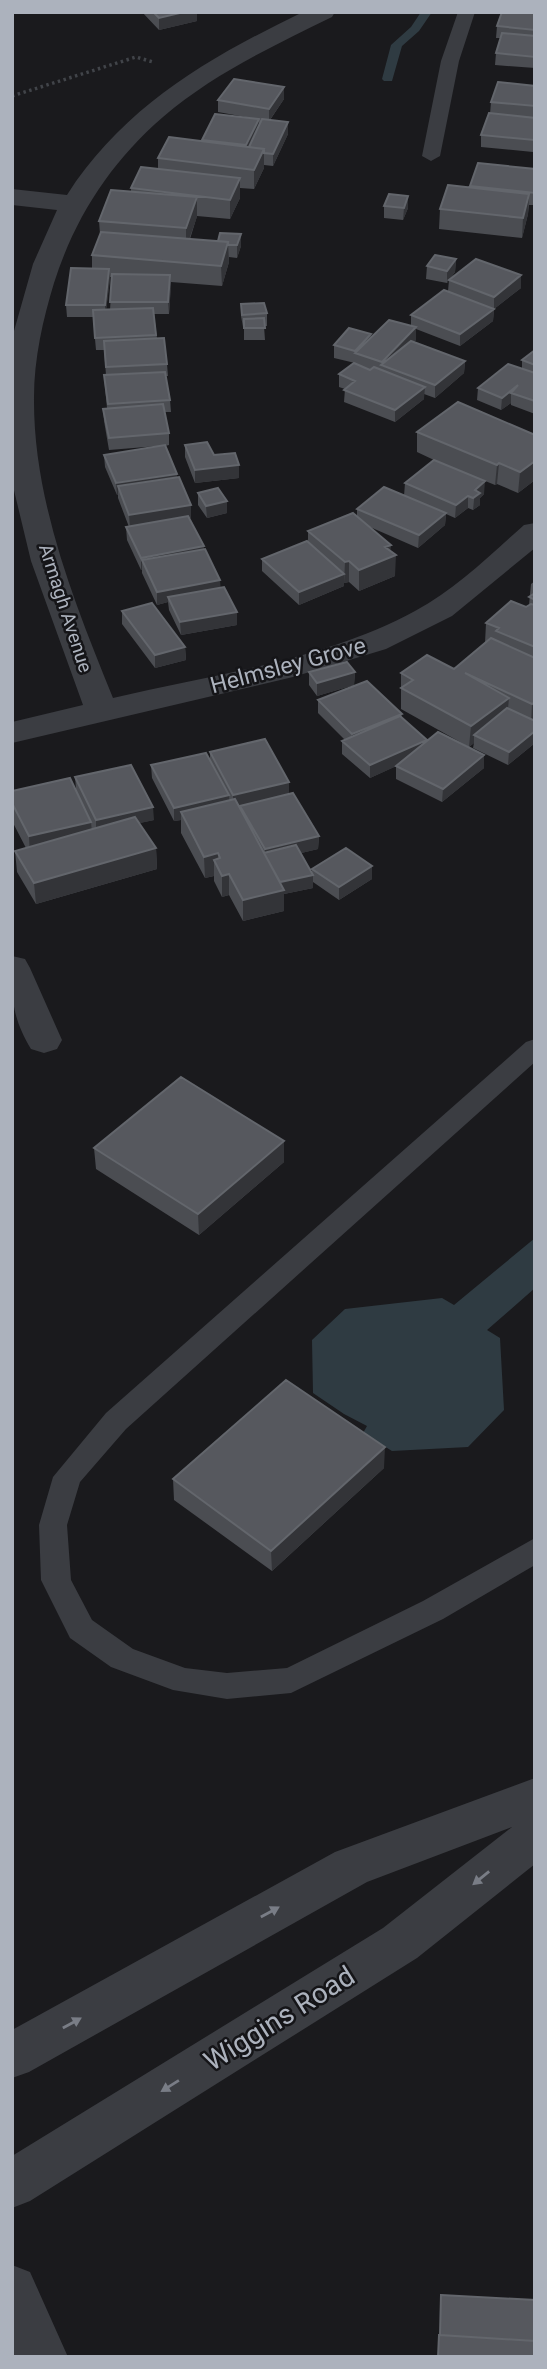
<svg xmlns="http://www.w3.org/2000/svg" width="547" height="2369" font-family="Roboto,sans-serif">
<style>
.water{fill:#2f3b42}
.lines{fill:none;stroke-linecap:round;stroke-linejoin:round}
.stream{fill:#2f3b42;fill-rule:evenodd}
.path{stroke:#414449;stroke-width:3.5;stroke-dasharray:2.5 3.5;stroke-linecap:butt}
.service{fill:#3b3d42;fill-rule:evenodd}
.minor{fill:#3b3d42;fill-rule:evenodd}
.tertiary{fill:#3b3d42;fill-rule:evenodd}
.wall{fill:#4b4d52;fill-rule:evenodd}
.shaded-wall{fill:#333438}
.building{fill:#56585e;stroke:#63666c;stroke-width:2}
.oneway{fill:#797d86}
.labels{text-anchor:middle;stroke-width:5;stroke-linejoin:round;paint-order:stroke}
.far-street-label{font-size:19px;fill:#acb2bd;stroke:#151518}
.street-label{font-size:23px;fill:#acb2bd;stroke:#151518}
.near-street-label{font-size:28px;fill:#acb2bd;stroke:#151518}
</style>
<rect width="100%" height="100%" fill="#1a1a1d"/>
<path class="water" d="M535,1238v50l-48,42 13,8 4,72 -36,37 -76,4 -29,-18 4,-7 -23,-12 -31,-21 -1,-53 33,-31 97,-11 12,7z"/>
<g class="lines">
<path class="stream" d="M421,12h11l-13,19 -17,15 -10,35h-8l-2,-2 9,-34 20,-18z"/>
<path class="path" d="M12,96l124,-39 17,5"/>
<path class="service" d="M458,12h17l-16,49 -19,95 -9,5 -9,-5 19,-95z
M535,1039v23l-409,367 -46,53 -13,43 4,55 21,40 41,29 52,19 42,5 60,-5 136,-67 112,-63v27l-92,54 -152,74 -64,6 -54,-9 -62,-23 -41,-29 -29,-58 -2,-55 14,-48 53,-64 420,-371z"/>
<path class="minor" d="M303,12h32l-3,5c-59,29 -119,57 -169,100 -52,45 -88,100 -109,166 -11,36 -20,76 -20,114 -1,104 41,207 79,301 101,-24 210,-37 302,-87 41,-22 74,-55 109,-86l11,-2v25l-83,68 -66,33 -93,28 -281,66v-21l71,-17 -52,-144 -19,-79v-144l21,-74 24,-54 -45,-5v-16l55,6c57,-89 143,-138 236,-183z
M12,956l13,3 5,9 32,72 -5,9 -13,4 -13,-4c-21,-35 -19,-54 -19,-93z"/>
<path class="tertiary" d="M535,1778v86l-118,94 -387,243 -18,7v-52l371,-228 129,-101 -145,55 -338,190 -17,6v-48l323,-178z
M12,2265l18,7 38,85h-53l-3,-7z"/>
</g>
<path class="wall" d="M142,12h55v9l-38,9z
M535,12v56l-40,-3 1,-12 5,-15h-5l1,-12z
M535,86v62l-2,4 -52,-5v-12l9,-21 1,-12z
M284,99l-14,21 18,2v12l-15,32 -9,-1v3l-10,21 -14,-1v10l-10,21 -33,-3 -7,23 51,7 -4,12 -8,-1v5l-7,24 -51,-4 -2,32h-15l3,24 10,26 1,12h-2l4,24 1,12h-6l4,21v12l-4,1 12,28v3l14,41h-2l48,107 -56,10 -12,-25 -1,-8 -11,3 -15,-32v-3h-1l-14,-30 -1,-13h3l-11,-29v-3h-1l-12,-28 -1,-12 54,-9 -49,4 -5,-29 -1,-12 4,-1 -2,-20 -1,-13h2l-2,-25h-8l-3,-33h-26l-1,-12 26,-37v-13l8,-21 -1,-13 32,-29v-4l27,-19v-11l44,-17 49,-23 -33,-6v-12zM110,277h2l-2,33h-4z
M478,163l57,6v36h-6l-1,9 -6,24 -83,-9 1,-20 30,-21z
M384,206l24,2 -5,12 -19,-2z
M456,259l-1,13 -8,11 -21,-4 1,-13z
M449,280l72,8 -27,21 -1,12 -33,25 -44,-17v11l-3,2 52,19 -1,12 -29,25 -11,-4v5l-29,23 -51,-20 1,-13 -6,-2v-13l16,-11 -21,-5v-13l37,-11 -1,4 41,-12v-11l37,-24z
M241,304l26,9v13h-3l1,14h-21v-13h-1l-2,-11z
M535,350v64l-24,-9v-2l-10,7 -24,-10 1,-12 44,-19v-9z
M417,432l118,3v45l-17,13 -21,-9 -2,1 -44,-18 33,27 -4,4v7l-7,5 -5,-2 -13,10 -9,-4 -1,11 -27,23 -48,-21 21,24 4,25 -36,15 -10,-9 -5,1v3l-45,19 -37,-34v-12l46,-17v-11l49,-14v-8l47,-13 1,-13 29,-23 -17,-8z
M185,445l54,20v13l-44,5 -10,-26z
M198,493l29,20 -20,5 -9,-13z
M535,581v162l-27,22 -35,-17 1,-5 -5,4 -68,-38v-36l53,-4 31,-26 1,-20 43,-18 2,-21z
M122,611l63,36 1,13 -31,8 -33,-44z
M309,672h46l-1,13 -37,11 -8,-11z
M318,700l84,14v4l25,22 57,15v13l-42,34 -46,-23v-13l-26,12 -28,-24v-13l3,-1 -27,-27z
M210,752l79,42 30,42 -1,13 -17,4 11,20v-4l60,10 -33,21 -26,-18v6l-29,6v17l-41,10 -14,-26 -7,2 -8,-16v-5l-9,2 -24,-45v-13l-7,1 -22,-43 -1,-13 59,-6z
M75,777l79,43 -15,3 17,25 1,21 -121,35 -19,-32 -2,-21 11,-3 -14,-27v-30l64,-2z
M94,1148l190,14 -85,73 -103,-66z
M384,1468l-112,103 -98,-71 -1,-21z"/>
<path class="shaded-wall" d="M184,12h13v9l-38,9v-12z
M284,87v12l-15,22v-12z
M259,119v11l-13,27v-12z
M288,122v12l-15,32v-12z
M264,149v19l-10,21v-19z
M240,178v20l-10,21v-19z
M529,194l-1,20 -6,24 1,-20z
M408,196v12l-5,12 1,-12z
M197,197v20l-11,31v-20z
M241,234v12l-4,12v-13z
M228,242l1,20 -7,24 -1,-20z
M456,259l-1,13 -8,11v-12z
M109,269l1,12 -5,37v-13z
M170,275l1,12 -2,27 -1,-12z
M521,275v13l-27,21 -1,12 -33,25v-12l34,-25v-12z
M416,327v13l-28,28 -6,-2v-4z
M371,334l-1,12 -15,7v10v-12z
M465,361l-1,12 -29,25v-13z
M518,385l-7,8v10l-10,7 1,-12z
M425,387l-1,12 -29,23v-12z
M535,461v19l-17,13 2,-21z
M499,463l-2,21 -2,1 2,-20z
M239,465v13l-44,5v-13z
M177,474v12h-59v9h-1l-1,-12z
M485,481l-1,13 -4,4v7l-7,5 2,-20z
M468,496v12l-13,10 1,-13z
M227,501v12l-20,5 -1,-12z
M191,505v13l-61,10 -1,-13z
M446,513l-1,12 -27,23 1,-13z
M391,545l-1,12 6,-2 -1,21 -36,15v-21l26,-23z
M204,546v13l-62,1v10h-1v-12z
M349,561v21l-5,1 1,-21z
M344,574v12l-45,19v-13z
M220,580l1,13 -53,4v5l-11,3v-13z
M237,612v13l-56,10 -1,-13z
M185,647l1,13 -31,8v-13z
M355,672l-1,13 -37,11v-13z
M509,698l-2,21 -33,16v8l-5,4 2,-21z
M535,702v20l-4,3 1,-21z
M402,714l-1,13 -49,20v-13z
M535,731v12l-27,22 1,-13z
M427,740l-1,13 -56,25v-13z
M484,755v13l-42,34 1,-13z
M289,782v12l-56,13v-12z
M229,795l1,13 -49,4v8l-7,1v-13z
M153,807l1,13 -58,13v-13z
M91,822l2,21 -63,14 -1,-21z
M319,836l-1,13 -49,12 -4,-7v-5z
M156,848l1,21 -121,35 -2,-21z
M218,853l1,17 -5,-10v16l-9,2 -1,-21z
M372,866v13l-33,21v-13z
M229,874v21l-7,2v-21z
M313,875v13l-29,6v17l-41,10v-21l37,-18z
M284,1141v21l-85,73 -1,-21z
M385,1447l-1,21 -112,103 -1,-20z"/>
<path class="building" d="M153,12h31l-25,6z
M502,12h33v18l-38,-4z
M502,33l33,3v21l-39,-4z
M234,79l50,8 -15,22 -51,-9z
M498,82l37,4v20l-44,-4z
M489,113l46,5 -1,22 -53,-5z
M215,114l44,5 -13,26 -44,-5z
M262,119l26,3 -15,32 -9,-1v-4l-15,-2z
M169,137l95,12 -10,21 -96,-12z
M478,163l57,6v24l-65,-7z
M141,167l99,11 -10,22 -99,-12z
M448,185l81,9 -6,24 -83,-9z
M111,190l86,7 -11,31 -87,-7z
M389,194l19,2 -4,12 -20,-2z
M101,232l127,10 -7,24 -129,-11z
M220,233l21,1 -4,11h-9v-3l-10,-1z
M435,255l21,4 -9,12 -20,-5z
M476,259l45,16 -27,22 -45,-17z
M71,268l38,1 -4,36h-39z
M112,274l58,1 -2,27h-58z
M444,290l50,19 -34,25 -49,-19z
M264,303l3,10 -25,2 -1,-11z
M153,308l3,27 -61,3 -2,-28z
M264,318l1,10h-21v-9z
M389,320l27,7 -34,35 -27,-9z
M349,328l22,6 -16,17 -21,-6z
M164,338l3,26 -61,3 -2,-26z
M411,341l54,20 -30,24 -54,-20z
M535,350v15l-13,-5z
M354,363l16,7 4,-3 51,20 -30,23 -51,-20 11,-9 -16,-7z
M508,364l27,9v28l-24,-8 7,-8 -16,13 -24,-10z
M165,372l5,28 -62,4 -4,-29z
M458,402l77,33v26l-15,11 -21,-9 -2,2 -80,-33z
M163,404l6,29 -60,5 -6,-29z
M207,442l7,13 21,-2 4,12 -44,5 -10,-25z
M165,445l12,29 -61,9 -12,-28z
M434,460l51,21 -10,9 5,3 -7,5 -5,-2 -12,9 -51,-22z
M179,477l12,28 -62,10 -11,-29z
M384,487l62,26 -27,22 -62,-26z
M218,488l9,13 -21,5 -8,-13z
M353,513l38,32 -6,2 11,8 -37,15 -10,-9 -4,1 -37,-31z
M188,516l16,30 -63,12 -15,-31z
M307,541l37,33 -45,18 -37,-33z
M205,549l15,31 -63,12 -15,-32z
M224,587l13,25 -57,10 -12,-25z
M535,593v7l-6,-3z
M511,601l15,6 5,-3 4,1v42l-39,-16 3,-3 -13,-5z
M152,603l33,44 -30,8 -33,-44z
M491,638l44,20v44l-3,2 -67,-31 44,25 -38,28 -70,-38 12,-8 -12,-7 26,-18 27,14z
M347,662l8,10 -38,11 -8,-11z
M367,681l35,33 -50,20 -34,-34z
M507,708l28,13v10l-26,21 -35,-17z
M400,716l27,24 -57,25 -28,-24z
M438,732l46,23 -41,34 -47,-23z
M265,739l24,43 -56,13 -23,-43z
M206,753l23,42 -55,13 -23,-43z
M131,765l22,42 -57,13 -21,-43z
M70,778l21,44 -62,14 -17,-33v-12z
M293,793l26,43 -54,13 -25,-43z
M235,799l49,91 -41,10 -14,-26 -7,2 -8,-16 6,-2 -2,-5 -14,4 -23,-45z
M135,817l21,31 -122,35 -19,-32z
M296,845l17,30 -33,7 -16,-29z
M346,848l26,18 -33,21 -27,-18z
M181,1077l103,64 -86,73 -104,-66z
M286,1380l99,67 -114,104 -98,-72z
M441,2295l94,5v41l-95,-6z
M439,2335l96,6v16h-97z"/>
<defs><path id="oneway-solid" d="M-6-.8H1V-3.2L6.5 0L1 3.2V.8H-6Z" transform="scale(1.75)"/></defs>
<g class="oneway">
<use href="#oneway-solid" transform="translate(481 1878) rotate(141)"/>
<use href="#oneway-solid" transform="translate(270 1912) rotate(-29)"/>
<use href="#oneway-solid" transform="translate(72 2023) rotate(-29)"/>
<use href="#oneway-solid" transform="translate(170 2086) rotate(148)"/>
</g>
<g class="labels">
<g class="far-street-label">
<text transform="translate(66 608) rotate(72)" y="7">Armagh Avenue</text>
</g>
<g class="street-label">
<text transform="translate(288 665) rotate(-15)" y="8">Helmsley Grove</text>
</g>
<g class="near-street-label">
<text transform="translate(279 2018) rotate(-32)" y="10">Wiggins Road</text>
</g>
</g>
<rect width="547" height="2369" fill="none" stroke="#acb2bd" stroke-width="28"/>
</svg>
